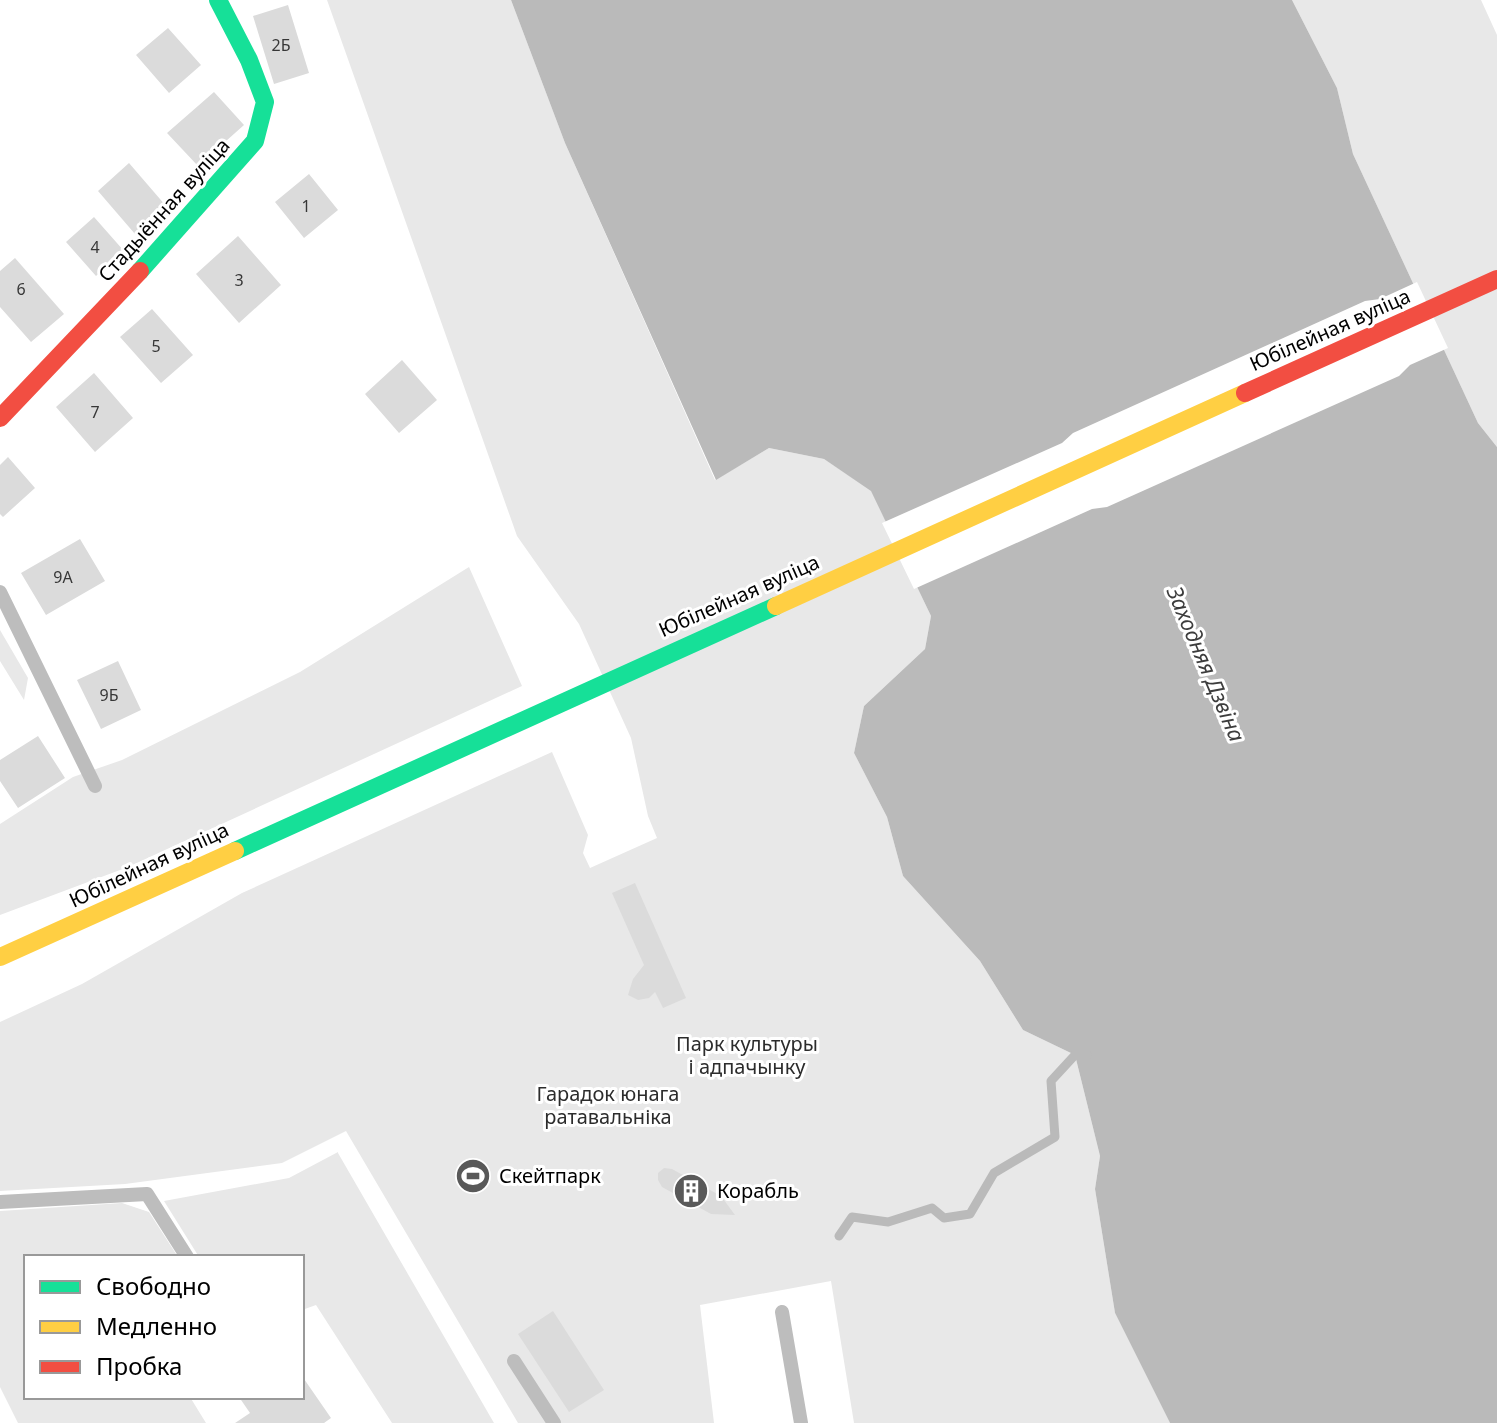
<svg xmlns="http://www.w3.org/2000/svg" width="1497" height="1423" font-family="'Noto Sans',sans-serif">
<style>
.green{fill:#e8e8e8}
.water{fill:#bababa}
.pier{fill:#fff}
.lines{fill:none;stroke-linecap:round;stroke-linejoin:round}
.stream{stroke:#bababa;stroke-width:9}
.building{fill:#dbdbdb}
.lane{stroke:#bdbdbd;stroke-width:14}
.fast{stroke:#16e098;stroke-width:18}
.slow{stroke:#ffcf43;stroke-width:18}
.jam{stroke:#f24e42;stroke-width:18}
.labels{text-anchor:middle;stroke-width:6;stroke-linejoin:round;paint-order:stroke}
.number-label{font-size:16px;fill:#373737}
.street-label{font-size:20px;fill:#000;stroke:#fff}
.park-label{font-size:20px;fill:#2c2c2c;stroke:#fff}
.poi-label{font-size:20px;fill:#000;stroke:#fff;text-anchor:start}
.water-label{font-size:22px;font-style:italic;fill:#3d3d3d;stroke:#fff}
</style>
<rect width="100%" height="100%" fill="#fff"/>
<path class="green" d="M327,0h184l54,143 150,337 54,-32 55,11 47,31 60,126 -6,33 -61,57 -10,47 33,64 16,59 77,85 43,69 52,25 25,101 -5,33 20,124 55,110h-316l-23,-142 -131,24 14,118h-196l-172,-292 -64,32 -157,21 -125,7v-169l82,-38 160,-91 310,-141 36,83 -5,18 7,15 67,-30 -9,-22 -17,-78 -52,-114 -62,-88z
M1292,0h189l16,35v412l-19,-24 -125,-269 -16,-66z
M469,567l53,119 -394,181 -128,48v-91l73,-47 49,-17 178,-88z
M0,630l28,48 -4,22 -24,-39z
M338,1152v1l156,270h-102l-76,-118 -14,5v-53h-103l-35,-56 125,-23z
M122,1203l27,9 29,45h-152v140h164l16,26h-188l-18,-36v-176z"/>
<path class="water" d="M511,0h781l45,88 16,66 125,269 19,24v976h-327l-55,-110 -20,-124 5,-33 -25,-101 -52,-25 -43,-69 -77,-85 -16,-59 -33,-64 10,-47 61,-57 6,-33 -60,-125 -47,-32 -55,-11 -53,32 -151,-337z"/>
<path class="pier" d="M1417,282l31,66 -38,17 -11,11 -292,131 -15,2 -178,80 -32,-66 180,-80 11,-10 292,-132 15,-2z"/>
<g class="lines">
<path class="stream" d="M839,1236l13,-19 36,5 44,-14 12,10 26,-4 24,-41 61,-36 -4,-56 24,-26h12"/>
</g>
<path class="building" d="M288,5l21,68 -35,11 -21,-68z
M168,28l33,37 -32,28 -33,-38z
M214,92l30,33 -46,41 -31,-33z
M129,163l37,43 -31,28 -37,-43z
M309,174l29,36 -34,28 -29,-36z
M94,217l30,34 -28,25 -30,-34z
M238,236l43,49 -42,38 -43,-49z
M15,258l49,56 -33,28 -31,-35v-36z
M152,309l41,46 -32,28 -41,-46z
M402,360l35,40 -38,33 -34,-39z
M94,373l39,45 -38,34 -39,-45z
M8,457l27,31 -32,29 -3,-3v-49z
M80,539l25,42 -59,34 -25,-42z
M118,661l23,49 -40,19 -24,-49z
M38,736l27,42 -47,30 -18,-27v-21z
M635,883l51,115 -23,10 -8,-16 -6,6 -11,2 -10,-5 5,-16 11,-14 -32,-72z
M664,1168l8,1 49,27 14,19 -24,-1 -49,-27 -4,-7v-7z
M553,1311l51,79 -35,22 -51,-78z
M302,1376l29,42 -7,5h-89l15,-10 -11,-16h63z"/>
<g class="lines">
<path class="lane" d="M0,592l95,194
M0,1202l147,-8 40,63
M782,1312l19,111
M514,1361l40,62"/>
<path class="fast" d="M140,271l115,-130 10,-39 -16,-42 -31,-60
M235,851l541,-245"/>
<path class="slow" d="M776,606l469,-213
M0,957l235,-106"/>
<path class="jam" d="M1245,393l252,-114
M0,418l140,-147"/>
</g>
<defs>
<g id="stadium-disc" transform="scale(1.8)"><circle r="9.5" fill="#595959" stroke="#fff"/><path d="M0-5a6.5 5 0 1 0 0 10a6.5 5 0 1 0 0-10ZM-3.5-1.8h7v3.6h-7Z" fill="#fff"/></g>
<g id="building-disc" transform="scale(1.8)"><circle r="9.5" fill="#595959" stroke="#fff"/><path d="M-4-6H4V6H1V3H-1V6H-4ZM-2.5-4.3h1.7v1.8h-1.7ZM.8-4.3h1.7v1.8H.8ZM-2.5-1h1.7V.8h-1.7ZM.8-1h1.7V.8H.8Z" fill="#fff"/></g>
</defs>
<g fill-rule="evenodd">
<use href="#stadium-disc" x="473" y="1176"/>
<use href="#building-disc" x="691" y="1191"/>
</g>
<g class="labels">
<g class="number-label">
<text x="281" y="51">2Б</text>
<text x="306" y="212">1</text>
<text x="95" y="253">4</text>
<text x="239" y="286">3</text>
<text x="21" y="295">6</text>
<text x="156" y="352">5</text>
<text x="95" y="418">7</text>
<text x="63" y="583">9А</text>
<text x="109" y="701">9Б</text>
</g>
<g class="street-label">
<text transform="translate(164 210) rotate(-48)" y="7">Стадыённая вуліца</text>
<text transform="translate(1330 330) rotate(-24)" y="7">Юбілейная вуліца</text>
<text transform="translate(739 596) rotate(-24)" y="7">Юбілейная вуліца</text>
<text transform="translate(149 865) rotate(-25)" y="7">Юбілейная вуліца</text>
</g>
<g class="park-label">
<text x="747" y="1051">Парк культуры<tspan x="747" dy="23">і адпачынку</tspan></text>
<text x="608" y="1101">Гарадок юнага<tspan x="608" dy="23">ратавальніка</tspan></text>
</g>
<g class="poi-label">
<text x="499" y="1183">Скейтпарк</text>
<text x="717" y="1198">Корабль</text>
</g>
<g class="water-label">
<text transform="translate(1206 664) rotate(67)" y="8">Заходняя Дзвіна</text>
</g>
</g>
<rect x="24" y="1255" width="280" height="144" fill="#ffffff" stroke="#999999" stroke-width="2"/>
<rect x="40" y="1281" width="40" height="12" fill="#16e098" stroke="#999999" stroke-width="2"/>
<text x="96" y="1295" font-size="24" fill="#000000">Свободно</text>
<rect x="40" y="1321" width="40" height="12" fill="#ffcf43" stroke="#999999" stroke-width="2"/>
<text x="96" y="1335" font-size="24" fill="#000000">Медленно</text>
<rect x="40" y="1361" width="40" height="12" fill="#f24e42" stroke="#999999" stroke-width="2"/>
<text x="96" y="1375" font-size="24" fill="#000000">Пробка</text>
</svg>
